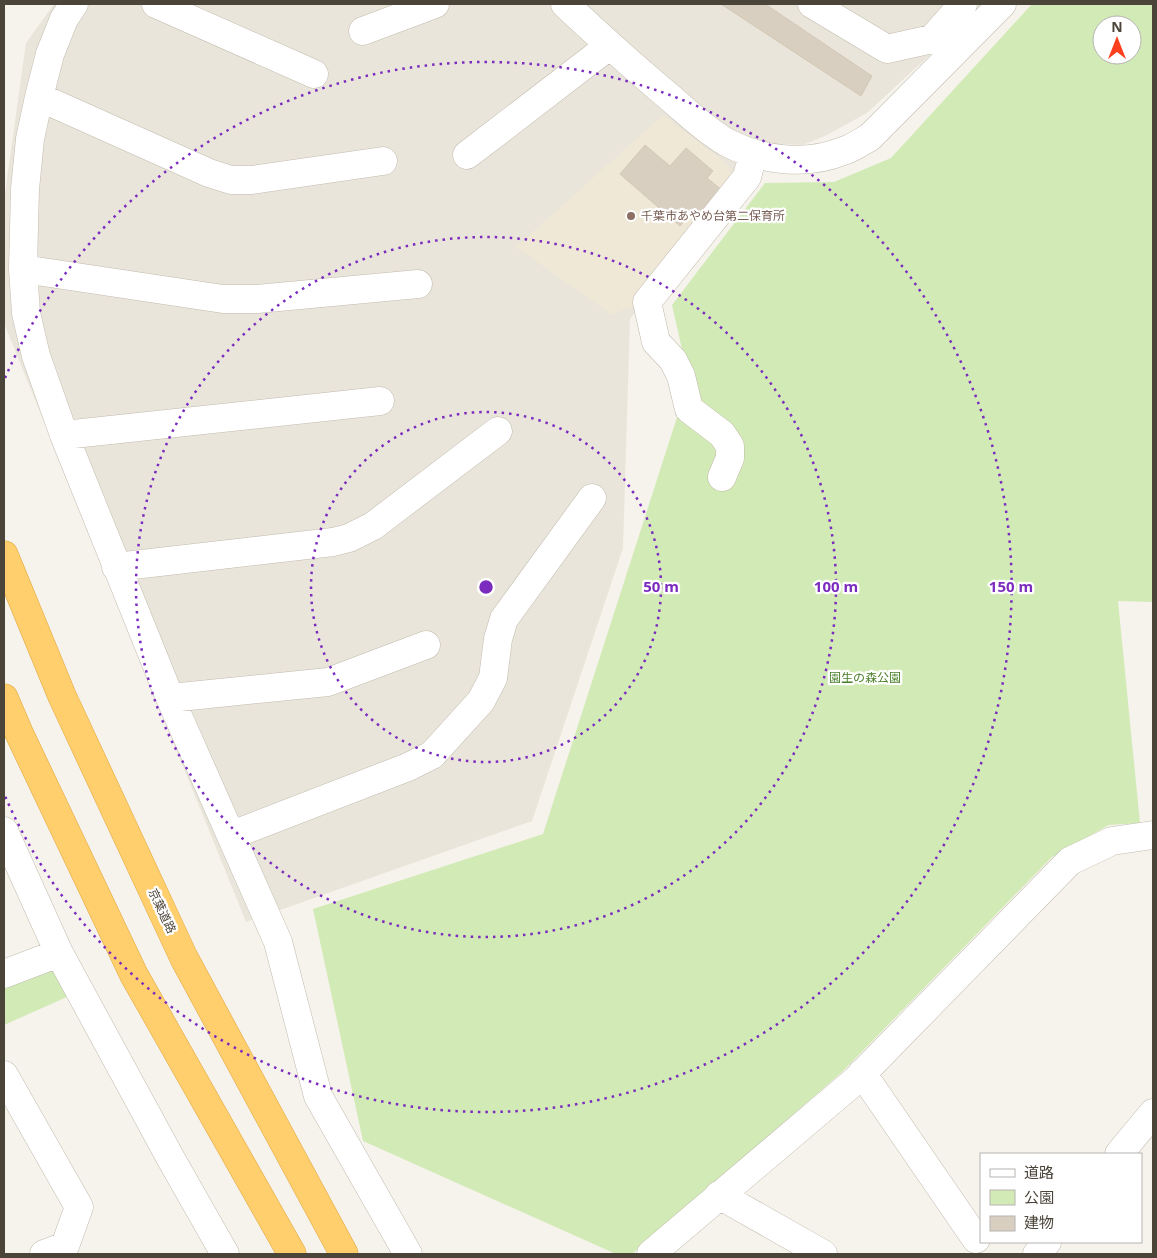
<svg xmlns="http://www.w3.org/2000/svg" width="1157" height="1258" font-family="'Noto Sans','Noto Sans JP',sans-serif">
<style>
.residential{fill:#eae5da}
.education{fill:#efe8d6}
.green{fill:#d2eab5;fill-rule:evenodd}
.building{fill:#d8cfc1;stroke:#d3c7b4}
.lines{fill:none;stroke-linecap:round;stroke-linejoin:round}
.minor-casing{stroke:#c2bbae;stroke-width:29}
.highway-casing{stroke:#e0a43c;stroke-width:29}
.minor{stroke:#fff;stroke-width:28}
.highway{stroke:#ffcf6e;stroke-width:28}
.ring{fill:none;stroke:#7b2cbf;stroke-width:2.5;stroke-dasharray:2.5 5}
.education-dot{fill:#8d6e63;stroke:#fff;stroke-width:2}
.labels{text-anchor:middle;stroke-width:4.5;stroke-linejoin:round;paint-order:stroke}
.education-label{font-size:12px;fill:#785e54;stroke:#fff;text-anchor:start}
.park-label{font-size:12px;fill:#4a7f2a;stroke:#fff}
.street-label{font-size:12px;fill:#4b4439;stroke:#fff}
.centre{fill:#7b2cbf;stroke:#fff;stroke-width:2.5}
.ring-label{font-size:15px;text-anchor:middle;font-weight:bold;fill:#7b2cbf;stroke:#fff;stroke-width:4.5;stroke-linejoin:round;paint-order:stroke}
</style>
<rect width="100%" height="100%" fill="#f6f3ec"/>
<path class="residential" d="M54,4h931l-118,109 -40,22 -24,10 -49,-2 -11,37 -113,139 -7,229 -91,273 -286,101 -242,-599v-123l22,-157z"/>
<path class="education" d="M663,115l64,49 10,20 -100,122 -26,8 -95,-67z"/>
<path class="green" d="M1032,4h121v598l-35,-1 22,222 -31,2 -57,32 -210,215 -210,182h-16l-253,-113 -50,-232 230,-75 146,-454 -17,-75 93,-122 69,-1 57,-24zM1102,25h30v30h-30z
M55,965l14,31 -65,29v-37z"/>
<path class="building" d="M721,4h44l107,72 -11,20z
M645,145l25,21 16,-18 27,23 -6,7 16,13 -24,27 -7,-6 -12,14 -60,-52z"/>
<g class="lines">
<g class="minor-casing">
<path id="minor" d="M74,4l-10,15 -14,35 -11,43 -9,42 -5,50 -2,80 3,44 10,43 28,79 106,263 108,244 40,154 90,158
M156,4l158,70
M565,4c31,29 63,58 96,86 21,17 41,38 65,52 36,19 80,24 117,9 10,-3 18,-9 27,-14l132,-133
M812,4l75,45 45,-10 31,-35
M363,31l72,-27
M39,97l170,76 22,7h21l131,-19
M467,155l142,-109
M23,269l200,30h34l161,-15
M64,435l316,-34
M722,477l8,-19v-12l-8,-12 -33,-25 -8,-33 -8,-16 -17,-18 -9,-40 100,-125 6,-24
M116,567l217,-25 16,-4 24,-12 125,-95
M170,698l158,-16 98,-37
M4,831l55,122 112,206 54,95
M232,835l176,-68 24,-12 49,-54 12,-23 5,-39 6,-20 88,-121
M4,974l55,-21
M862,1073l114,166
M4,1075l75,132 -14,39 -21,8
M1119,1154l34,-41
M719,1195l104,59
M651,1254l205,-174 214,-219 42,-20 41,-6
M1037,1254l10,-12"/>
</g>
<g class="highway-casing">
<path id="highway" d="M4,555l58,141 122,262 160,296
M4,698l15,35 115,242 158,279"/>
</g>
<use href="#minor" class="minor"/>
<use href="#highway" class="highway"/>
</g>
<g class="ring">
<circle cx="486" cy="587" r="175"/>
<circle cx="486" cy="587" r="350"/>
<path d="M5 378A525 525 0 1 1 5 796"/>
</g>
<circle class="education-dot" cx="631" cy="216" r="5"/>
<g class="labels">
<g class="education-label">
<text x="641" y="220">千葉市あやめ台第二保育所</text>
</g>
<g class="park-label">
<text x="865" y="682">園生の森公園</text>
</g>
<g class="street-label">
<text transform="translate(162 911) rotate(65)" y="4">京葉道路</text>
</g>
</g>
<circle cx="486" cy="587" r="8" class="centre"/>
<g class="ring-label">
<text x="661" y="592">50 m</text>
<text x="836" y="592">100 m</text>
<text x="1011" y="592">150 m</text>
</g>
<rect width="1157" height="1258" fill="none" stroke="#4b4439" stroke-width="10"/>
<rect x="980" y="1153" width="162" height="90" fill="#ffffff" stroke="#b7b4b0"/>
<rect x="990" y="1169" width="25" height="8" fill="#ffffff" stroke="#b7b4b0"/>
<text x="1024" y="1178" font-size="15" fill="#4b4439">道路</text>
<rect x="990" y="1190" width="25" height="15" fill="#d2eab5" stroke="#b7b4b0"/>
<text x="1024" y="1203" font-size="15" fill="#4b4439">公園</text>
<rect x="990" y="1216" width="25" height="15" fill="#d8cfc1" stroke="#b7b4b0"/>
<text x="1024" y="1228" font-size="15" fill="#4b4439">建物</text>
<g transform="translate(1117 40)"><circle r="24" fill="#ffffff" stroke="#b7b4b0"/>
<path d="M0-4L9 19L0 12L-9 19Z" fill="#fc3f1d"/>
<text y="-8" font-size="14" font-weight="bold" text-anchor="middle" fill="#4b4439">N</text>
</g>
</svg>
